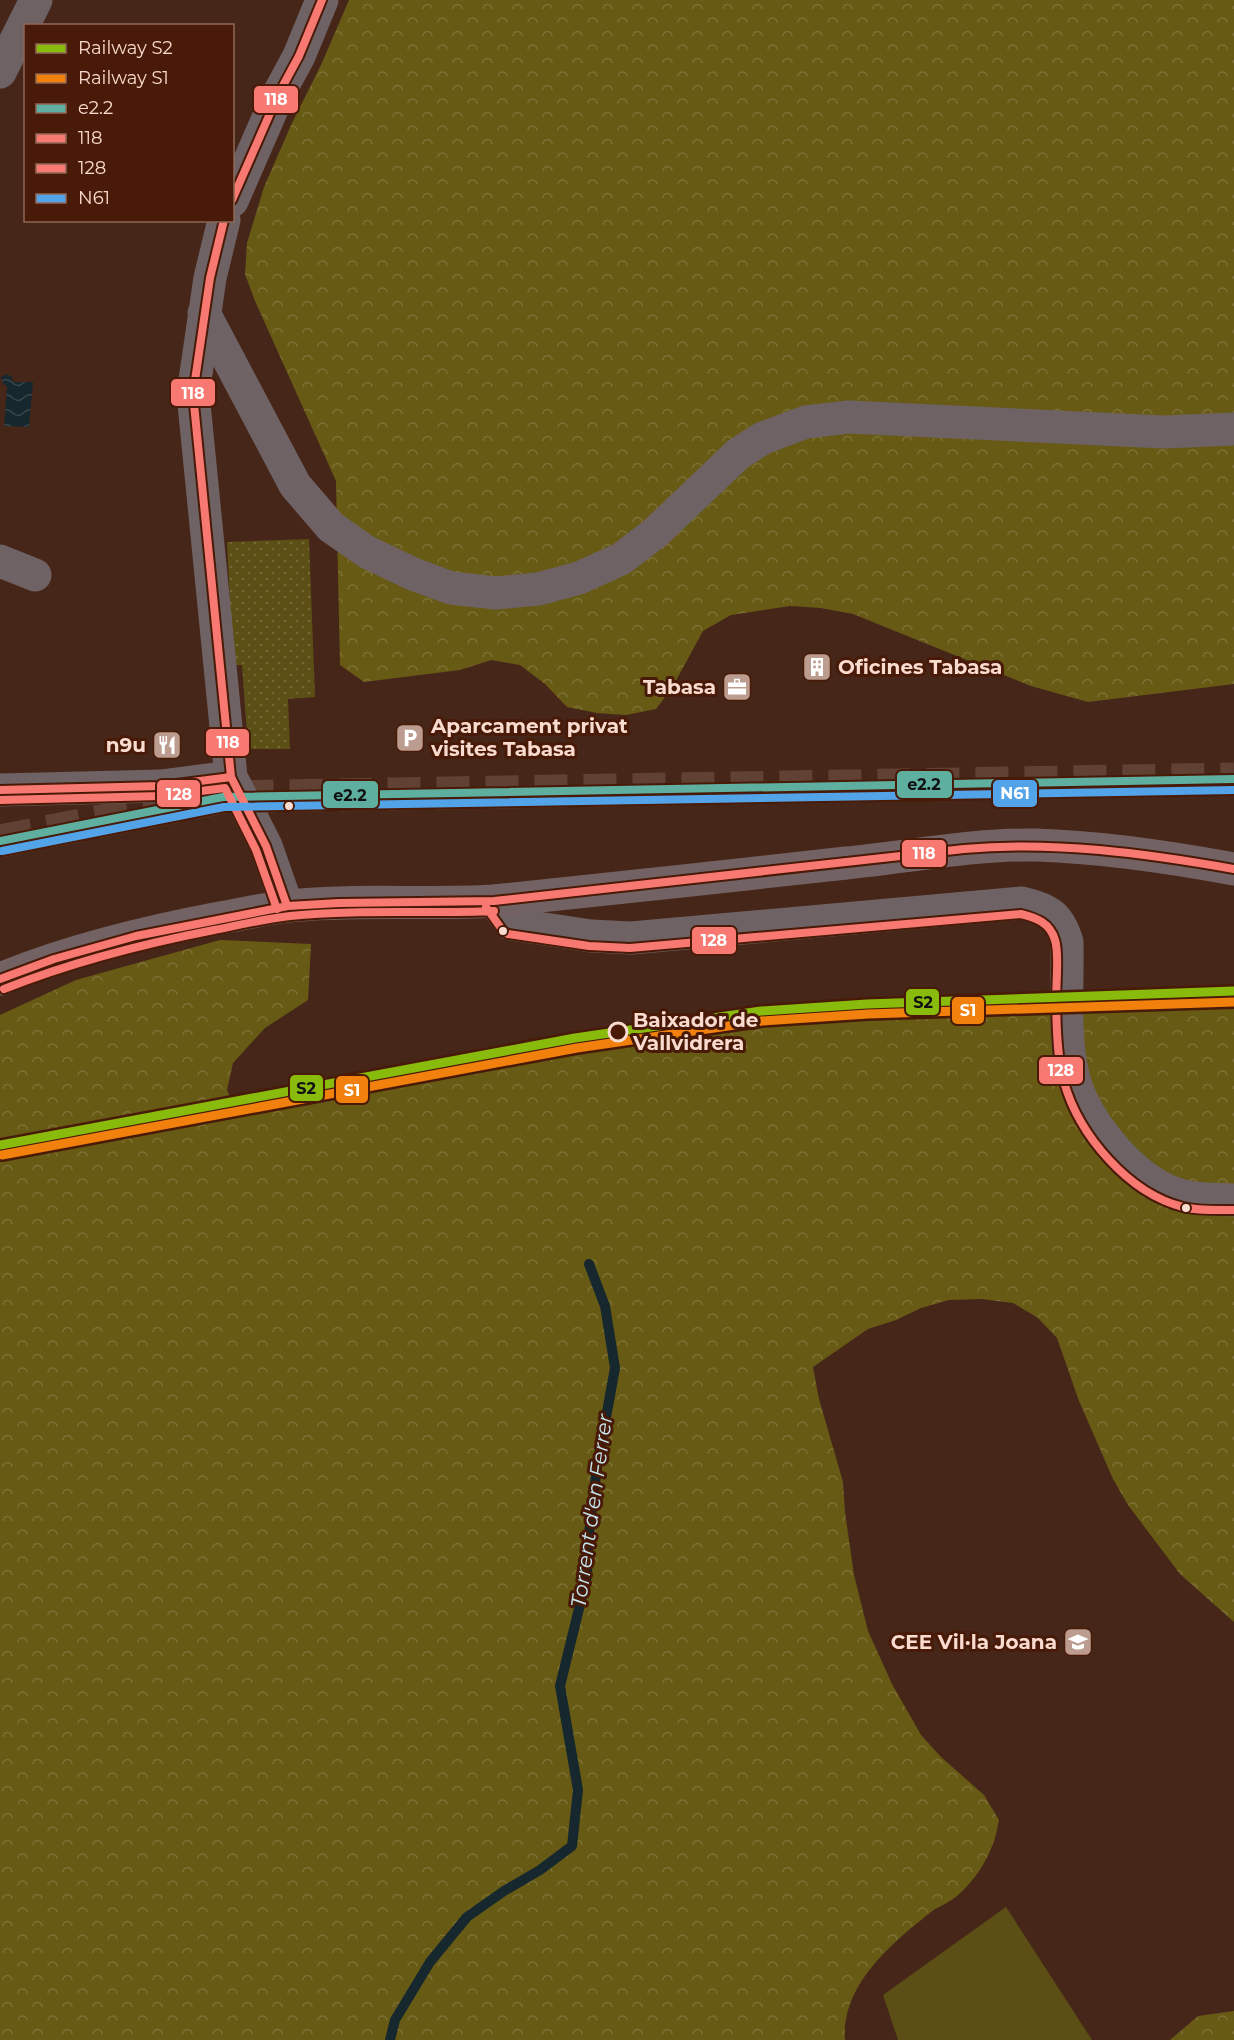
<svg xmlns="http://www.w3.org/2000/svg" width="1234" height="2040" font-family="Montserrat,sans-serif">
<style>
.grass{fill:url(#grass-dots)}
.forest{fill:url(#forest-crowns)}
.pitch{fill:#5b4f15}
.water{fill:url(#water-waves)}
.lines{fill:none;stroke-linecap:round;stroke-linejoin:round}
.stream{stroke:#16272d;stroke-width:10}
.trunk-tunnel{stroke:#614133;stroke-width:33;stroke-dasharray:33 16;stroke-linecap:butt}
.minor{stroke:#6f6264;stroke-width:33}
.tertiary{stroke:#6f6264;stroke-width:33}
.secondary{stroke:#736263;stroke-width:33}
.bus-1-casing{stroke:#481a07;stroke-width:12}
.bus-2-casing{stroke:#481a07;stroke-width:12}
.bus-3-casing{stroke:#481a07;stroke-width:12}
.bus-4-casing{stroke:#481a07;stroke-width:12}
.bus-1{stroke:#5fafa1;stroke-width:8}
.bus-2{stroke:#f87972;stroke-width:8}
.bus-3{stroke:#f87972;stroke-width:8}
.bus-4{stroke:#53a3e8;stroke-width:8}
.rail-1-casing{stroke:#481a07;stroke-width:14}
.rail-2-casing{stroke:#481a07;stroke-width:14}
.rail-1{stroke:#88bb0b;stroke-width:9}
.rail-2{stroke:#f1800d;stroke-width:9}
.bus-dot{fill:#fadbcf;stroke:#481a07;stroke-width:2}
.stop-dot{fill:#481a07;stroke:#fadbcf;stroke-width:3}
.labels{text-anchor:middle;stroke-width:6;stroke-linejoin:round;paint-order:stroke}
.poi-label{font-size:20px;font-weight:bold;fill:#fadbcf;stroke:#481a07;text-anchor:end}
.stop-label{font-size:20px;font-weight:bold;fill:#fadbcf;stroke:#481a07;text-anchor:start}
.water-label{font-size:21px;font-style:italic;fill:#c6e6f2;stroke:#481a07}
.line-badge{stroke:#481a07;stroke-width:2}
.badge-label{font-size:16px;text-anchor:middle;font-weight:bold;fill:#fff}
.pale-badge-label{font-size:16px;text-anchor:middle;font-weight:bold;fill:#111}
</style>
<defs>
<pattern id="grass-dots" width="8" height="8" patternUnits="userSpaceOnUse" patternTransform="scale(1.5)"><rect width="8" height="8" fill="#5b4f15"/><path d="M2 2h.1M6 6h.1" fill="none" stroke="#736836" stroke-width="1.8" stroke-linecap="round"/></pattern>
<pattern id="forest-crowns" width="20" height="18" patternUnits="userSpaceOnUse" patternTransform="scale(1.5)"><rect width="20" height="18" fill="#675a15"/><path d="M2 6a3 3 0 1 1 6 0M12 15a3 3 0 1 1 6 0" fill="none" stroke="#7e7136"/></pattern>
<pattern id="water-waves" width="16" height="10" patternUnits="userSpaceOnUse" patternTransform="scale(1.5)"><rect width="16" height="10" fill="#16272d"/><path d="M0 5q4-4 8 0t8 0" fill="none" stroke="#39464a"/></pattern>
</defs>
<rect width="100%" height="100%" fill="#462618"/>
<path class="grass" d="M309,539l6,158 -27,2 2,50h-42l-6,-84h-9l-6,-123z"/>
<path class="forest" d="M349,0h885v684l-146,18 -57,-16 -178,-72 -32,-6 -31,-2 -59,9 -28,16 -30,55 -17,23 -30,6 -29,-2 -30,-6 -22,-23 -25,-19 -29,-5 -31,10 -96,12 -24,-17 -4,-184 -81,-180 -10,-27 2,-31 17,-56 28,-64 29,-58z
M220,940l91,4 -3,56 -43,28 -32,35 -6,27 8,19 38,2 125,-31 215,-41 95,-12 145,-13 231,-11 150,-1v620l-54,-48 -52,-69 -15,-26 -34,-78 -22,-63 -19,-20 -25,-15 -31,-4 -33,1 -28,8 -25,12 -28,9 -55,38 6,32 24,83 2,30 9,63 14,56 24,53 29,51 20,22 43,38 15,25c-2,8 -3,18 -7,26 -6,17 -20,37 -34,49 -7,7 -19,11 -27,17 -39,31 -90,73 -86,128h-845v-1025l76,-35z
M1234,2011v29h-64l28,-24z"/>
<path class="pitch" d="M1006,1907l86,133h-194l-15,-45z"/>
<path class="water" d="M7,374l5,3 1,5h20l-4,45 -25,-1 3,-40 -4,-2 -2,-7z"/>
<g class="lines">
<path class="stream" d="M390,2040l5,-20 35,-58 37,-45 37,-26 36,-21 32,-24 6,-56 -18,-104 27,-110 1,-34 9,-75 18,-99 -10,-62 -16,-42"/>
<path class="trunk-tunnel" d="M0,841l223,-44 1011,-18"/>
<path class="minor" d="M0,72l36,-72
M232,201l47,-108 20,-37 23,-56
M224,220l-14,58 -17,116 38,383 35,69 21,60
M204,313l91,172 36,42 36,25 46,22 38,14 45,5 42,-4 41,-11 42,-19 34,-26 83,-79 25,-16 43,-16 43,-5 315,15 70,-3
M0,561l35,14
M0,790l161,-4 70,-9"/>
<path class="tertiary" d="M494,901l17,23 80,12 40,2 391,-35c26,6 37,12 45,39 1,41 -4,99 7,137 12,45 63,106 110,117 16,4 33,3 50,4"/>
<path class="secondary" d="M0,979c71,-29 145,-47 220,-61 23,-4 45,-9 68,-12 68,-7 137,-1 206,-5 117,-12 235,-25 352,-38 63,-6 126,-19 190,-18 66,2 133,12 198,24"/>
<g class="bus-1-casing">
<path id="bus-1" d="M0,841l223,-44 1011,-18"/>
</g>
<g class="bus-2-casing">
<path id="bus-2" d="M232,200l47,-107 20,-37 23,-56
M224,220l-14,58 -17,116 38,383 35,69 21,60
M0,790l161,-4 70,-9
M0,979l54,-20 82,-23 152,-30 51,-3 155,-2 470,-52c91,-8 180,4 270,20"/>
</g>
<g class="bus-3-casing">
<path id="bus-3" d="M0,800l161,-4 64,-8 31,62 21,59
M486,907l17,24 5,3 81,12 41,2 391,-34c16,4 29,9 34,26 3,10 2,22 2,32 -1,20 -1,40 0,60 1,17 2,34 7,50 15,53 64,111 119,125 16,4 34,3 51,3
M4,989c68,-27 138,-45 210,-59 25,-5 50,-11 76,-14 68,-7 136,-2 204,-5"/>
</g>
<g class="bus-4-casing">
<path id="bus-4" d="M2,851l222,-44 1010,-17"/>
</g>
<use href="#bus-1" class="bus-1"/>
<use href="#bus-2" class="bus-2"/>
<use href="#bus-3" class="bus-3"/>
<use href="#bus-4" class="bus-4"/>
<g class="rail-1-casing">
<path id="rail-1" d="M0,1145l575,-107 186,-27 106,-7 367,-13"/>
</g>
<g class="rail-2-casing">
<path id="rail-2" d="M2,1155l575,-107 185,-27 106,-7 366,-12"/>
</g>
<use href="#rail-1" class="rail-1"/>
<use href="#rail-2" class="rail-2"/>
</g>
<defs>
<g id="building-square" transform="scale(1.5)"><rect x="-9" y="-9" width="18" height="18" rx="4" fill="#bb9c8f" stroke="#481a07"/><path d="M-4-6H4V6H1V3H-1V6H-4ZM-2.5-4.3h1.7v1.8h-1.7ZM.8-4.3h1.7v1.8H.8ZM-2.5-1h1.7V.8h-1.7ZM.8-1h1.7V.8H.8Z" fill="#fff"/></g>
<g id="office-square" transform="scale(1.5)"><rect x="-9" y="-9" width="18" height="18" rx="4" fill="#bb9c8f" stroke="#481a07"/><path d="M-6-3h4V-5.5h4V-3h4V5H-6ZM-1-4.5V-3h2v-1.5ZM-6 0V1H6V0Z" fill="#fff"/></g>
<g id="parking-square" transform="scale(1.5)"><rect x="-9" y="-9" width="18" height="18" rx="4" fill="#bb9c8f" stroke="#481a07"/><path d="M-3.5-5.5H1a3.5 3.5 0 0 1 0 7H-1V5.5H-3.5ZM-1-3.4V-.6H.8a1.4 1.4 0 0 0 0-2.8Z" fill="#fff"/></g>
<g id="restaurant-square" transform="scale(1.5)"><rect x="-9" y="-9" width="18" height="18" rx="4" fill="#bb9c8f" stroke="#481a07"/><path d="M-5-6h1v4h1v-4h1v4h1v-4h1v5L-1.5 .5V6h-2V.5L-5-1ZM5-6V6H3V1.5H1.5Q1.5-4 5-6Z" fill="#fff"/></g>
<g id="school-square" transform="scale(1.5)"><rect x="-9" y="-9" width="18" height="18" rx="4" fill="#bb9c8f" stroke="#481a07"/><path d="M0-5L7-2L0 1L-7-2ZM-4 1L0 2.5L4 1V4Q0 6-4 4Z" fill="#fff"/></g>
</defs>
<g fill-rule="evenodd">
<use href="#building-square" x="817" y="667"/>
<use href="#office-square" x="737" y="687"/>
<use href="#parking-square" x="410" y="738"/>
<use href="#restaurant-square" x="167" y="745"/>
<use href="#school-square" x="1078" y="1642"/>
</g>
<g class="bus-dot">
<circle cx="289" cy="806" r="5"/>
<circle cx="503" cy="931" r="5"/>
<circle cx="1186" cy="1208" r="5"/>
</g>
<circle class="stop-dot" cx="618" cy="1032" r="9"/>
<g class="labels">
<g class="poi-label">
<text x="838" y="674" text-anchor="start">Oficines Tabasa</text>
<text x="716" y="694">Tabasa</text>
<text x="431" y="733" text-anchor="start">Aparcament privat<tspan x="431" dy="23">visites Tabasa</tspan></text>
<text x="146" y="752">n9u</text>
<text x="1057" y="1649">CEE Vil·la Joana</text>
</g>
<g class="stop-label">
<text x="633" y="1027">Baixador de<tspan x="633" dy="23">Vallvidrera</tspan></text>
</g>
<g class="water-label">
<text transform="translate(592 1511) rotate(-82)" y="7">Torrent d'en Ferrer</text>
</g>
</g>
<g class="line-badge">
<rect x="253" y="85" width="46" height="29" rx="6" fill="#f87972"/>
<rect x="170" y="378" width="46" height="29" rx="6" fill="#f87972"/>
<rect x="205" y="728" width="45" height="29" rx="6" fill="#f87972"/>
<rect x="896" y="770" width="57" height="29" rx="6" fill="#5fafa1"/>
<rect x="992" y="779" width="46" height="29" rx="6" fill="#53a3e8"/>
<rect x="156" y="779" width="45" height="29" rx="6" fill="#f87972"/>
<rect x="322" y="780" width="57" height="29" rx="6" fill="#5fafa1"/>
<rect x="901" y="839" width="46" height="29" rx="6" fill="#f87972"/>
<rect x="691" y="926" width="46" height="29" rx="6" fill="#f87972"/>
<rect x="905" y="988" width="35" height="28" rx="6" fill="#88bb0b"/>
<rect x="951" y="996" width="34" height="29" rx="6" fill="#f1800d"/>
<rect x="1038" y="1056" width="46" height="29" rx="6" fill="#f87972"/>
<rect x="289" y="1074" width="35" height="28" rx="6" fill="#88bb0b"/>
<rect x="335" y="1075" width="34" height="29" rx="6" fill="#f1800d"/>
</g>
<g class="badge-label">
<text x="276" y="105">118</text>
<text x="193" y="399">118</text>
<text x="228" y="748">118</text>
<text x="1015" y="799">N61</text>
<text x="179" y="800">128</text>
<text x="924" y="859">118</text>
<text x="714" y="946">128</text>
<text x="968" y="1016">S1</text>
<text x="1061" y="1076">128</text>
<text x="352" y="1096">S1</text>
</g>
<g class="pale-badge-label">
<text x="924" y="790">e2.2</text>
<text x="350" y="801">e2.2</text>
<text x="923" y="1008">S2</text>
<text x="306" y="1094">S2</text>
</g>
<rect x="24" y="24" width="210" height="198" fill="#481a07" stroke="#8f6757" stroke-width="1.5"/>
<rect x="36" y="44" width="30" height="9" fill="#88bb0b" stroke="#8f6757" stroke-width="1.5"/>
<text x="78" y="54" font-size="18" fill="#fadbcf">Railway S2</text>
<rect x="36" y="74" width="30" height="9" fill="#f1800d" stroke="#8f6757" stroke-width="1.5"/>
<text x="78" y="84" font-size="18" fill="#fadbcf">Railway S1</text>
<rect x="36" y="104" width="30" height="9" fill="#5fafa1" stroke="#8f6757" stroke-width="1.5"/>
<text x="78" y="114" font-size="18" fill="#fadbcf">e2.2</text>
<rect x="36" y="134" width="30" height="9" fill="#f87972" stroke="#8f6757" stroke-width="1.5"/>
<text x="78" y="144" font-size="18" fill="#fadbcf">118</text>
<rect x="36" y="164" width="30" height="9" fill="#f87972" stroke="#8f6757" stroke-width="1.5"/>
<text x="78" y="174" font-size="18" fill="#fadbcf">128</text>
<rect x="36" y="194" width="30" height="9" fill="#53a3e8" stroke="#8f6757" stroke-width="1.5"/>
<text x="78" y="204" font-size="18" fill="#fadbcf">N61</text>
</svg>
